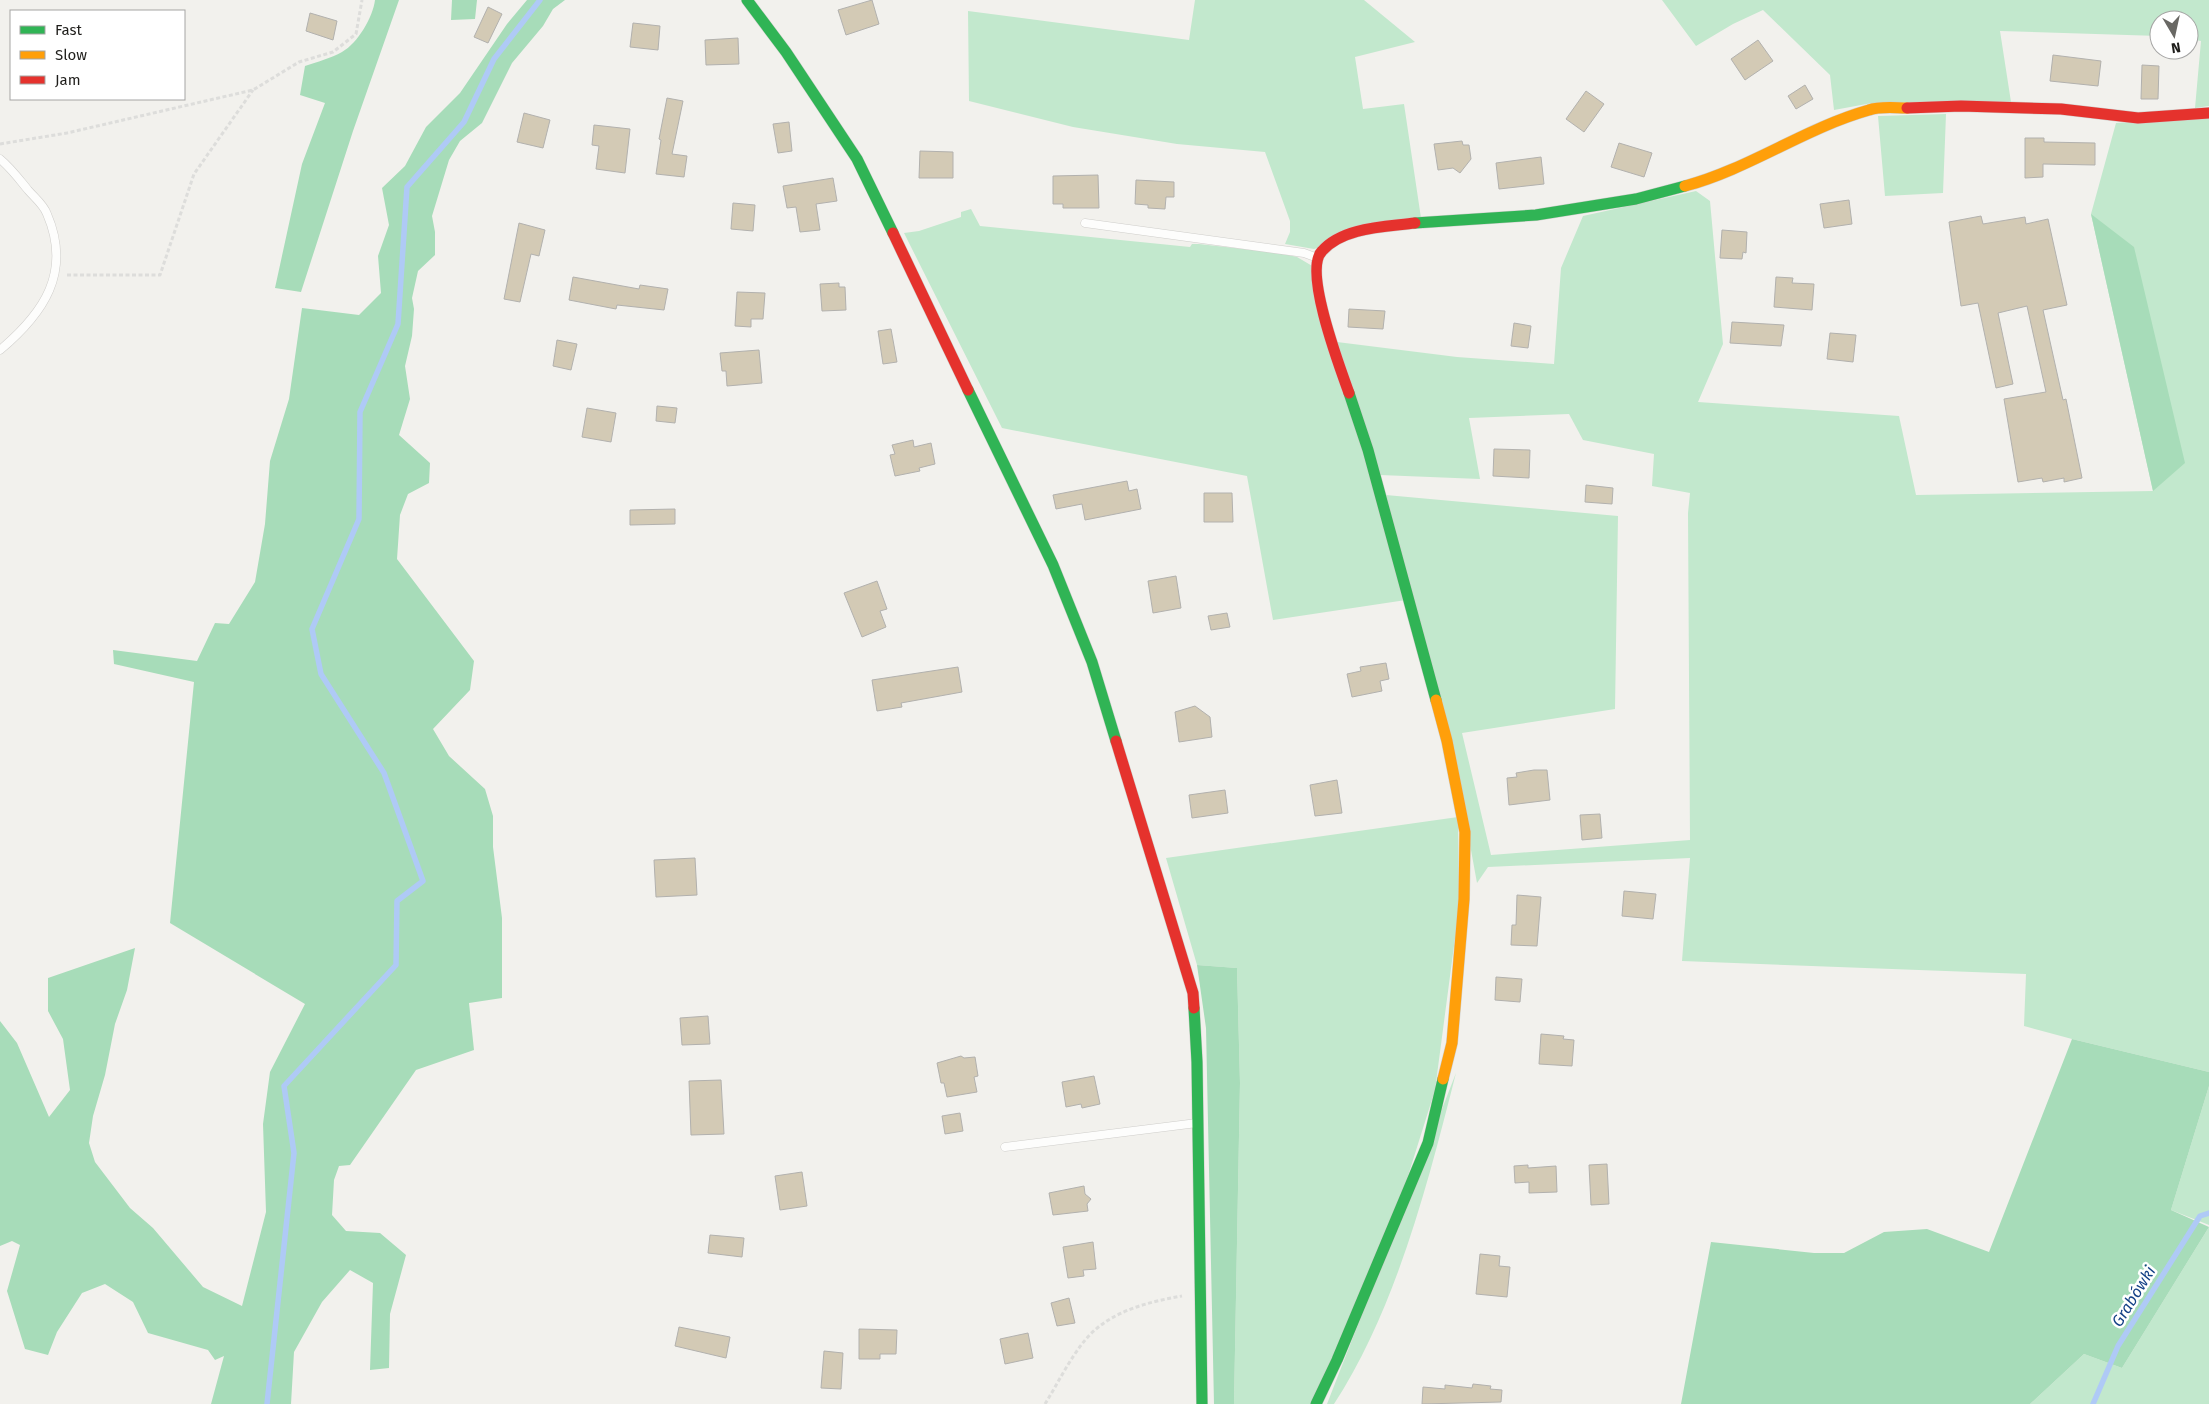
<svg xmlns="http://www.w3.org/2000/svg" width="2209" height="1404" font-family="'Fira Sans',sans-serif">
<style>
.green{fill:#c2e8cd}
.forest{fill:#a7dcb9}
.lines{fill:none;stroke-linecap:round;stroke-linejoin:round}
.stream{stroke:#afcaf6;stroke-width:5.5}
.building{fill:#d3cab5;stroke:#b2b1ae}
.lane-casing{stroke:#cfcecb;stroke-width:9}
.fast-casing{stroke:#cfcecb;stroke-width:12}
.slow-casing{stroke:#cfcecb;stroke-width:12}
.jam-casing{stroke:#cfcecb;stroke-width:12}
.path{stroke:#dddddb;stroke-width:3;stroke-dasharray:4 2.5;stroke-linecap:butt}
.lane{stroke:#fdfdfc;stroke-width:8}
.fast{stroke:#30b455;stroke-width:11}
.slow{stroke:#ff9f0a;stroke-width:11}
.jam{stroke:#e5322d;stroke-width:11}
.labels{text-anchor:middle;stroke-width:5;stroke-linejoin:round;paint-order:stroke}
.water-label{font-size:16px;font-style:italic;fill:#144186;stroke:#fff}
</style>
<rect width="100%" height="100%" fill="#f2f1ed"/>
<path class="green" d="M1195,0h169l51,42 -60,15 8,52 41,-5 17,114 -107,31 -29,-5 5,-12v-11l-25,-69 -88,-8 -104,-17 -104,-26 -1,-90 221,29z
M1662,0h547v106l-14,2 6,-67 -12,-2v-19h-30v16l-159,-5 11,71 -139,1 -38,7 -4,-35 -67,-65 -30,14 -37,22z
M1946,114l-3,79 -58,3 -7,-80z
M2209,118v954l-137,-33 -48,-13 2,-52 -344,-13 8,-103 -202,9 -11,16 -27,-148 -64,-240 232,21 -3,193 -153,24 29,122 199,-15 -2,-327 2,-20 -38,-7 2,-32 -71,-14 -14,-26 -100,4 11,61 -100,-4 -43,-133 120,15 97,7 7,-96 22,-52 113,-25 14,10 13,143 -25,58 201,14 17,79 237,-4 -62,-277 25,-91z
M971,209l9,17 210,21 2,-3h7l80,9 18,4 17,10 92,333 -133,20 -26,-144 -245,-48 -98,-195 15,-2 42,-14v-5z
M1458,817l1,91 -24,182 -39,124 -84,190h-78l6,-321 -3,-115 -40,-3 -31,-107z
M1456,1073c-28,110 -60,236 -122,331h-7z
M2209,1086v139l-38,-15z
M2209,1227v177h-179l54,-50 38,14z"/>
<path class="forest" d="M375,0h24l-46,131 -52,161 -26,-4 27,-124 23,-61 -25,-8 5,-29c12,-4 26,-8 37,-14 16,-9 31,-35 33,-52z
M452,0h25l-2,19 -24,1z
M527,0h38l-12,9 -10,17 -31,37 -30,60 -22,18 -11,19 -17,56 3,16v23l-17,16 -6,27 2,11 -2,27 -7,30 5,33 -11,36 31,28 -1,20 -21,11 -8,21 -3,44 77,102 -4,29 -37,39 16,27 36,33 8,27v31l9,71v80l-33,5 5,47 -58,20 -66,95 -11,1 -5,14 -2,35 14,16 34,2 26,22 -16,59 -1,54 -19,2 3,-87 -23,-13 -28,32 -28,50 -3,52h-80l13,-48 -9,4 -7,-10 -60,-17 -15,-31 -28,-18 -23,9 -25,39 -9,23 -23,-6 -18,-58 13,-46 -8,-4 -12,5v-225l17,22 32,74 21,-27 -7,-51 -15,-28v-33l87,-30 -8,42 -12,34 -10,51 -12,41 -4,27 6,19 35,46 23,20 50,59 39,19 24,-94 -3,-88 7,-52 35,-68 -135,-81 24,-241 -80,-18 -1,-14 84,11 18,-38 14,1 26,-42 10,-58 5,-63 19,-62 13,-91 57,7 22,-22 -3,-37 11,-31 -7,-37 23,-22 21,-39 34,-34 47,-69z
M2091,214l43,33 51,216 -32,28z
M1197,965l40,3 3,115 -6,321h-20l-8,-376z
M2072,1039l137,33v14l-38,124 38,17 -87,141 -38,-14 -54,50h-349l30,-162 103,11h30l40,-21 43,-3 62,23z"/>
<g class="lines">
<path class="stream" d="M267,1404l27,-251 -10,-67 112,-121 1,-64 26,-20 -39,-108 -63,-99 -9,-45 47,-110 1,-107 38,-88 9,-137 57,-65 30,-63 46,-59
M2093,1404l25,-58 82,-130 9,-3"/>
</g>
<path class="building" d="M872,0l7,24 -33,11 -8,-25z
M488,7l14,7 -14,29 -14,-6z
M310,13l27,8 -4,19 -27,-9z
M633,23l27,3 -2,24 -28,-3z
M738,38l1,26 -33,1 -1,-25z
M1758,40l15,21 -28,19 -14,-21z
M2053,55l48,6 -3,25 -48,-5z
M2142,65l17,1 -1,33h-17z
M1805,85l8,14 -17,10 -8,-13z
M1586,91l18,13 -20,28 -18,-13z
M667,98l16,3 -11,53 15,2 -3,21 -28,-3 5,-34 -2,-1z
M524,113l26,7 -7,28 -26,-6z
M789,122l3,29 -14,2 -5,-29z
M594,125l36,4 -5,44 -29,-4 3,-23 -7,-1z
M2025,138h19v4l51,1v22l-52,-1v13l-18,1z
M1462,141l1,4h6l2,14 -11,14 -7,-5 -15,2 -4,-26z
M1619,143l33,10 -8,24 -33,-10z
M920,151l33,1v26h-34z
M1541,157l3,27 -45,5 -3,-26z
M1098,175l1,33h-36v-4h-10v-28z
M833,178l4,23 -21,3 4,26 -20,2 -4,-25 -9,1 -4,-22z
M1136,180l38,2v15h-8l-1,12 -17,-1v-3l-13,-1z
M1849,200l3,24 -28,4 -4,-24z
M733,203l22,2 -2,26 -22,-2z
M1981,216l2,8 42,-7 1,7 22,-5 19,86 -24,5 20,90 3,-1 16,79 -18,4v-4l-21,4 -1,-4 -24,4 -14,-83 42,-7 -19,-86 -29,7 15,71 -17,4 -18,-85 -17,3 -12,-84z
M519,223l26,7 -6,26 -8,-2 -11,48 -16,-3z
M1722,230l25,2 -1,21 -3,-1 -1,7 -22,-1z
M573,277l66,12 1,-4 28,4 -4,21 -47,-5 -1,4 -47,-9z
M1776,277l17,1 -1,5 22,1 -2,26 -38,-3z
M839,283v4h6l1,23 -24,1 -2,-27z
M737,292l28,1 -2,26h-12v8l-16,-1z
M1349,309l36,2 -2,18 -35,-2z
M1732,322l52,3 -3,21 -51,-3z
M1514,323l17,3 -3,22 -17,-2z
M891,329l6,33 -14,2 -5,-33z
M1830,333l26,2 -3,27 -26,-3z
M557,340l20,4 -6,26 -18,-4z
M759,350l3,33 -35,3 -1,-15h-4l-2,-18z
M657,406l20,2 -2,15 -19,-2z
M587,408l29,5 -5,29 -29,-5z
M913,440l1,7 17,-4 4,21 -16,4 1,3 -25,5 -5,-21 5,-1 -3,-9z
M1494,449l36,1 -1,28 -36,-2z
M1127,481l2,10 8,-2 4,20 -56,11 -3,-16 -26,5 -3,-14z
M1586,485l27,3 -1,16 -27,-2z
M1204,493h28l1,29h-29z
M675,509v15l-45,1v-15z
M1176,576l5,32 -28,5 -5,-32z
M877,581l10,28 -7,2 6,16 -24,10 -18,-44z
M1227,613l3,14 -19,3 -3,-14z
M1386,663l3,16 -9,2 2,10 -30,6 -5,-23 14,-3 -1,-4z
M958,667l4,25 -61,11 1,4 -25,4 -5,-31z
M1195,706l15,11 2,20 -33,5 -4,-30z
M1534,770h13l3,30 -41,5 -2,-27 10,-1 -1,-4z
M1337,780l5,33 -27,3 -5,-31z
M1225,790l3,23 -36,5 -3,-23z
M1600,814l2,24 -20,2 -2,-25z
M695,858l2,37 -41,2 -2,-37z
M1624,891l32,3 -3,25 -31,-3z
M1517,895l24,2 -4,49 -26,-1 1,-20h4z
M1496,977l26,2 -2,23 -25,-2z
M708,1016l2,28 -28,1 -2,-27z
M1541,1034l23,2 -1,3 11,1 -2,26 -33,-2z
M961,1056l3,2 11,-1 3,19 -4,1 3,15 -30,5 -3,-14h-3l-4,-20z
M1094,1076l6,28 -18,4 -1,-4 -15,3 -4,-25z
M721,1080l3,54 -33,1 -2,-54z
M960,1113l3,18 -18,3 -3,-18z
M1607,1164l2,40 -18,1 -2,-40z
M1528,1165v3l28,-2 1,26 -28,1v-11l-14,1 -1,-17z
M802,1172l5,34 -27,4 -5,-34z
M1084,1186l1,8 6,5 -4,5 1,7 -35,4 -4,-22z
M710,1235l34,3 -2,19 -34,-4z
M1093,1242l3,27 -13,1 1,6 -16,2 -5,-31z
M1480,1254l20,2 -1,10 11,1 -3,30 -31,-3z
M1069,1298l6,25 -18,3 -6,-23z
M679,1327l51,10 -4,21 -51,-12z
M859,1329l38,1 -1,24h-16v5h-21z
M1028,1333l5,25 -28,6 -5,-25z
M824,1351l19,2 -2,36 -20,-1z
M1473,1384l18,2 -1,3 12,1 -1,12 -79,2 1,-17 22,2v-4l27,3z"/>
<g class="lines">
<g class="lane-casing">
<path id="lane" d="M0,159c11,9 19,20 28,31 6,7 16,15 19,24 25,58 -3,99 -47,136
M1085,223l219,30 11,4
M1005,1147l192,-24"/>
</g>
<g class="fast-casing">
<path id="fast" d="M747,0l39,52 71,107 36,74
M1415,223l121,-8 100,-16 49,-13
M968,390l85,175 39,97 24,79
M1349,393l19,57 68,250
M1194,1008l3,54 5,342
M1316,1404l21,-44 91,-217 15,-64"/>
</g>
<g class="slow-casing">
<path id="slow" d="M1685,186c64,-17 120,-58 184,-76 11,-4 26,-2 38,-2
M1436,700l11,41 18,91 -1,67 -12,144 -9,36"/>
</g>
<g class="jam-casing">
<path id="jam" d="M1907,108l54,-2 100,3 77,9 71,-5
M893,233l75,157
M1349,393c-9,-25 -46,-123 -27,-142 21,-24 63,-24 93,-28
M1116,741l77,252 1,15"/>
</g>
<path class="path" d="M0,144l67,-11 186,-43 46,-28 34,-10 23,-18 6,-34
M67,275h93l34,-101 59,-84
M1045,1404c13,-21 25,-46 41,-65 24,-28 62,-37 96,-43"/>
<use href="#lane" class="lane"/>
<use href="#fast" class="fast"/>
<use href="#slow" class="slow"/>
<use href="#jam" class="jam"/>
</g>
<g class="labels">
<g class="water-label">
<text transform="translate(2133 1296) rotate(-58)" y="6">Grabówki</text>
</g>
</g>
<rect x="10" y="10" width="175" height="90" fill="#ffffff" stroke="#a5a5a4"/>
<rect x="20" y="26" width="25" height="8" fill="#30b455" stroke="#a5a5a4"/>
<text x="55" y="35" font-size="15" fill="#1f1e1b">Fast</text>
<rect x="20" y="51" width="25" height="8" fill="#ff9f0a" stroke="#a5a5a4"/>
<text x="55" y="60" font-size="15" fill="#1f1e1b">Slow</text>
<rect x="20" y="76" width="25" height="8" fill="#e5322d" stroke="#a5a5a4"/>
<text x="55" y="85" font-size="15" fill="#1f1e1b">Jam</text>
<g transform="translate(2174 35) rotate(171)"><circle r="24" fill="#ffffff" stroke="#a5a5a4"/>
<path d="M0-4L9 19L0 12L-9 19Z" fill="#696864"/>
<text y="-8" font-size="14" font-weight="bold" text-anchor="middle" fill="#1f1e1b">N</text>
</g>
</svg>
